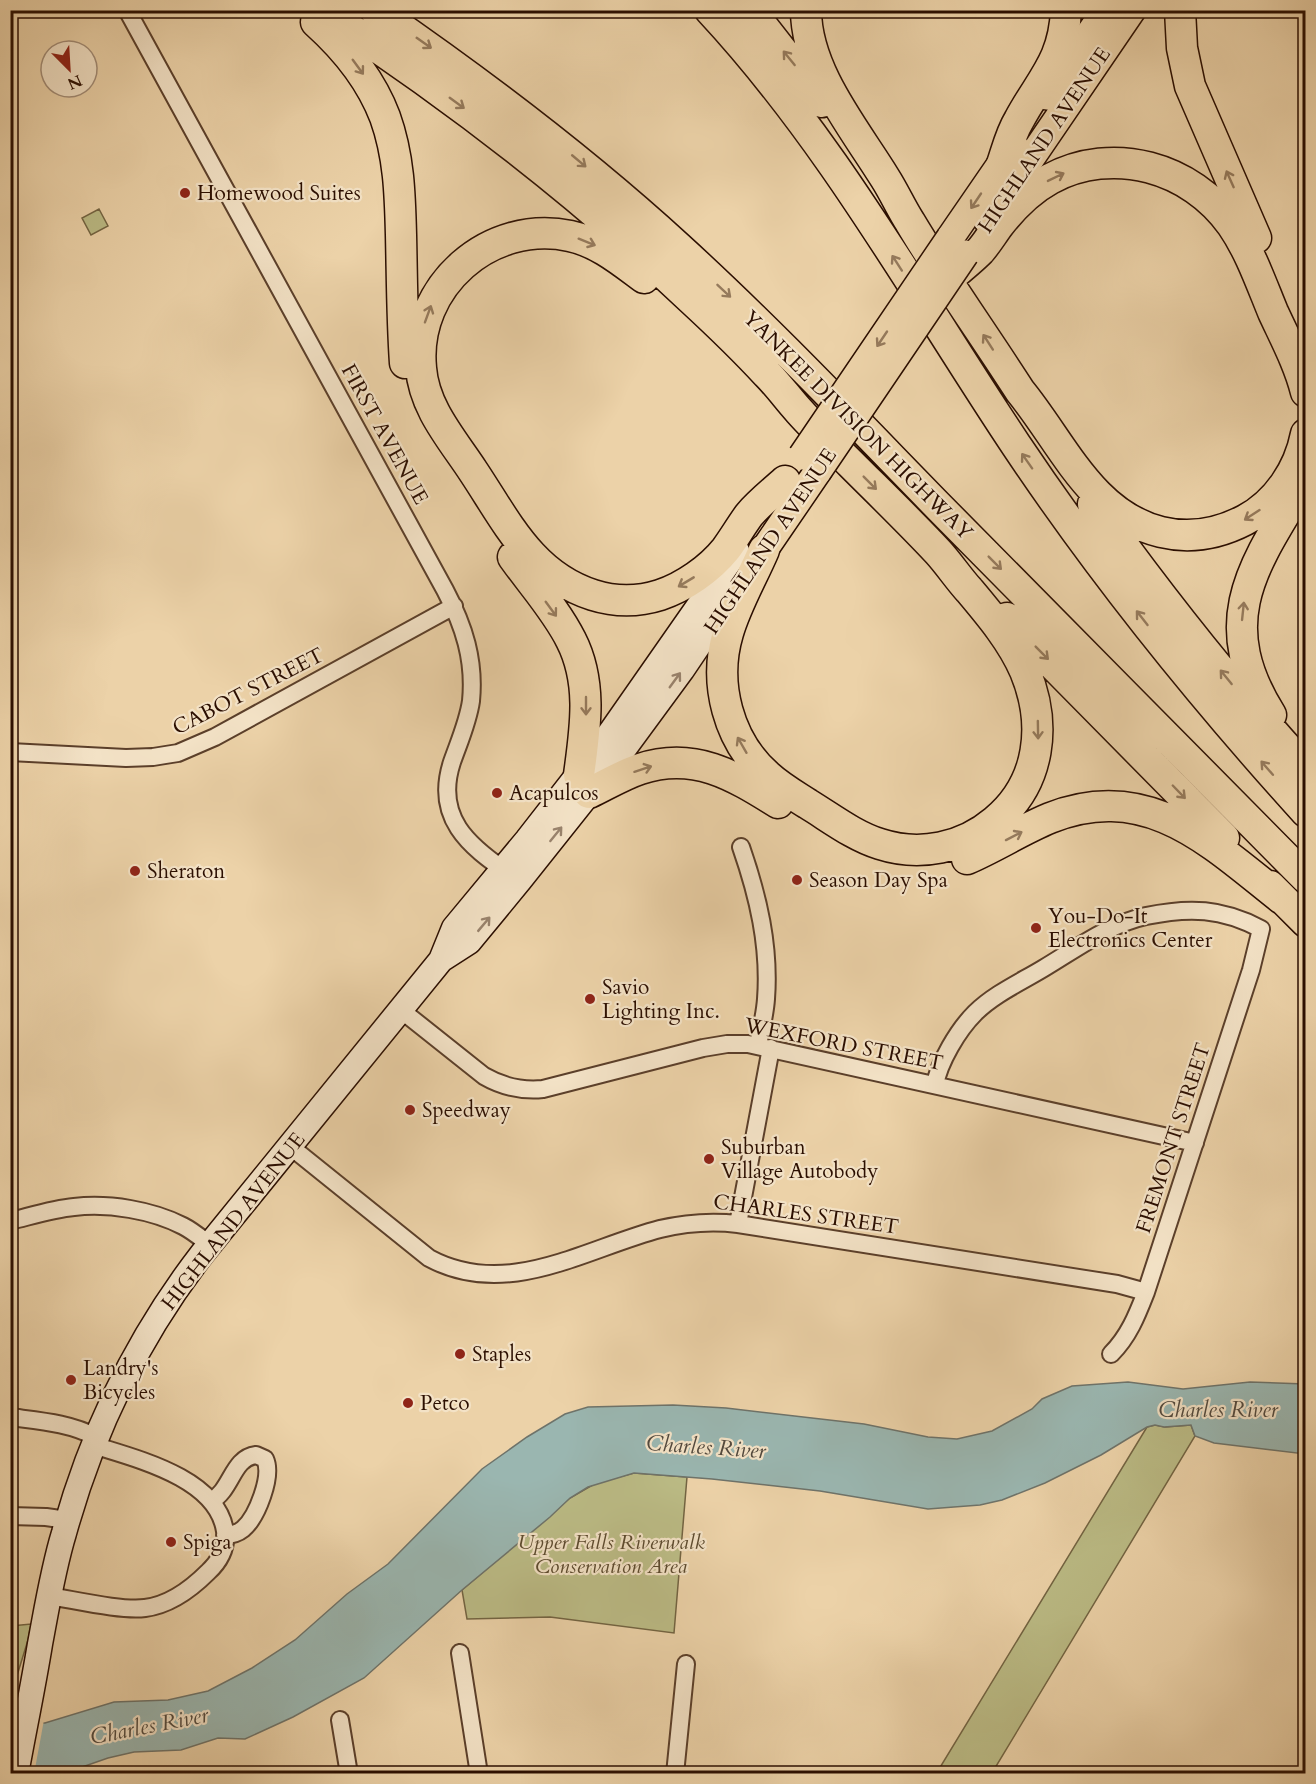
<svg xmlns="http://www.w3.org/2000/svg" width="1316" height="1784" font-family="Cardo,serif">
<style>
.green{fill:#bbbb85;stroke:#736442;stroke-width:1.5}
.water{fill:#9ab6b0;stroke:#6e736a;stroke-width:1.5}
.pier{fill:#ecd2a8}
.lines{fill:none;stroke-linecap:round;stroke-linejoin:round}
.street-casing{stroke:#5b3f2a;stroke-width:20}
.secondary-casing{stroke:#2b0e00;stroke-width:27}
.primary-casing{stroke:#2b0e00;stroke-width:30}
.highway-casing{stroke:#2b0e00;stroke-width:33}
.street{stroke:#f3e2c6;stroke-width:16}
.secondary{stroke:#f3e2c6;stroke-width:24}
.primary{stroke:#ecd2a8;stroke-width:27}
.highway{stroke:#ecd2a8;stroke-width:30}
.primary-bridge-casing{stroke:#2b0e00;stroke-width:30;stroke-linecap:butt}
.primary-bridge{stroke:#ecd2a8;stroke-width:27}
.oneway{stroke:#957a5c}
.oneway2{stroke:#99836d}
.poi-dot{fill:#8f2418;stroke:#f3e2c6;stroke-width:2}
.labels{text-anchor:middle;stroke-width:4.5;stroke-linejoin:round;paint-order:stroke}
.street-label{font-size:21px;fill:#2b0e00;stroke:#f3e2c6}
.poi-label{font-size:21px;fill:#2b0e00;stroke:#f3e2c6;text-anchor:start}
.park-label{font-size:21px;font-style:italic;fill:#5d4b2f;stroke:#f3e2c6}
.water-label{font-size:22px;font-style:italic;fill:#52493e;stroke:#f3e2c6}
</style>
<rect width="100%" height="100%" fill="#ecd2a8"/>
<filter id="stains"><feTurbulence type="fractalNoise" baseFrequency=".00333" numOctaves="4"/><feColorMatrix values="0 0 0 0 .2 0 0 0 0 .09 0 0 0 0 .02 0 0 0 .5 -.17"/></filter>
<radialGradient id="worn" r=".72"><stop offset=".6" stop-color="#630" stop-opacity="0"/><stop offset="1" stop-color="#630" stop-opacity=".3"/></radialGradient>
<path class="green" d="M99,209l9,17 -17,9 -9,-17z
M1155,1425l10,2 26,-2 4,11 -203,337 -56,1 211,-347z
M634,1473l53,4 -13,156 -124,-16 -83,2 -5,-29 108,-92 26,-15z
M31,1624l-3,16 -17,55v-69z"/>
<path class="water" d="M1128,1382l55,7 67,-7 55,2v70l-91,-11 -19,-7 -4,-11 -27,2 -9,-2 -8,2 -46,28 -56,28 -43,17 -22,5 -52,4 -108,-18 -108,-12 -78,-6 -46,14 -18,11 -20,19 -88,73 -98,88 -71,39 -48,22 -27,-1 -37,12 -47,2 -26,6 -43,15 -54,1 21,-51h13l69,-21 54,-2 40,-9 44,-23 43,-28 52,-46 41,-30 94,-95 45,-32 38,-23 23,-7 85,-2 53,3 138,16 64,13 29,2 35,-8 40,-22 10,-10 30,-13z"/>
<path class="pier" d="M10,1718l34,2 -10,54 -23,-1z"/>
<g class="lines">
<g class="street-casing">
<path id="street" d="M127,10l318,580c19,36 30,70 26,111 -3,21 -12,41 -19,61 -18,55 16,84 58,112
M10,752l116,6 27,-1 25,-4 37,-16 239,-131
M741,847c17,49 29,99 25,152 -1,15 -5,31 -8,46
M401,1010l83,66c19,11 38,15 59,13l160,-41 24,-4h21l447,99
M935,1085c4,-23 23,-55 40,-72 19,-19 46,-31 69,-45 32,-19 65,-44 102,-52 43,-9 76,-8 115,13l-10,41 -105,322c-9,23 -17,44 -35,62
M291,1147l138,111c78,42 155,-9 231,-29 25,-6 51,-8 78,-5l379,60 29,8
M10,1221c21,-5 43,-12 64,-14 35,-4 78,3 109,19 10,5 18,12 27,19
M738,1224l33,-176
M10,1417c30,4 60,6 86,20
M211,1501c21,-11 21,-43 45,-46l9,4c8,17 -8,58 -22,70 -5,4 -11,6 -18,6
M10,1516l36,1 21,3
M49,1596c26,4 72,15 96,12 24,-3 47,-20 63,-36 12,-11 19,-24 17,-41 -8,-53 -88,-72 -132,-86
M460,1653l19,121
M340,1720l9,54
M675,1774l11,-110"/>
</g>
<g class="secondary-casing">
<path id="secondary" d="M441,960l28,-18 51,-62 101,-127 61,-83 52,-77
M16,1774c8,-44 17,-87 24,-130 7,-37 13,-75 24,-111 28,-101 74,-196 138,-279l239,-294 13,-32 73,-88 78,-100 132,-189"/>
</g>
<g class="primary-casing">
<path id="primary" d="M1047,96l59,-86
M988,221l144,-211
M950,238l64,-93
M764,550l54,-79"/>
</g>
<g class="highway-casing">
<path id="highway" d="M322,10c131,86 255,181 369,289 26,24 52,49 76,75 12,12 21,25 32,37 17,19 35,36 52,53 29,29 59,58 87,88 11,12 20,26 31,38 21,25 43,51 56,81 22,53 16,112 -30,150 -32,27 -75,36 -115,23 -26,-8 -49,-26 -72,-40 -14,-9 -28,-17 -40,-28 -40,-35 -55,-93 -40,-143 8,-28 24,-55 36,-83
M375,10c106,73 208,150 303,237 91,83 176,173 263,262 122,123 243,246 365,369
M710,10c121,130 208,288 306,435 87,130 185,251 290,367
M750,10l72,92
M806,10c0,61 49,119 79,168 9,14 16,30 25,44 34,57 74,113 110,169 42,51 71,124 141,141 29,7 57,2 84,-12 32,-17 54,-50 61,-86
M1180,10l2,38 8,38 66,152
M316,22c30,27 55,58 69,95 14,39 15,77 16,118 1,42 1,85 4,128
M1002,164c5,-15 9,-31 17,-44 22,-41 45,-59 47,-110
M644,278c-23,-17 -46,-36 -74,-42 -80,-17 -157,50 -149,132 3,40 31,71 52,103 34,51 58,104 120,124 22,7 45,7 67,0 24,-8 50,-26 66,-46 8,-11 15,-23 23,-34 10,-12 24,-23 36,-34
M949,278c11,-9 22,-18 31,-27 7,-8 13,-18 19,-26 14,-18 31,-35 51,-46 63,-34 141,-12 182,46 18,26 29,58 41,87 12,26 26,52 33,80
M1093,504c66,92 136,181 213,265
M513,557c19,27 43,53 58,83 22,43 14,90 8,135
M1007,618l217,220
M1271,715c-59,-94 -18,-149 32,-231
M589,793c17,-8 33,-18 51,-24 54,-18 93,6 138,34
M967,859c28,-12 54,-29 83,-41 98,-39 161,25 232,81
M1270,886l36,36"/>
</g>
<use href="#street" class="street"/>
<use href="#secondary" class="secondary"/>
<use href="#primary" class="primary"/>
<use href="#highway" class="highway"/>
<g class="primary-bridge-casing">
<path id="primary-bridge" d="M802,456l148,-218
M818,471l147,-217"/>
</g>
<use href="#primary-bridge" class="primary-bridge"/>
</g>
<defs><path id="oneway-shaft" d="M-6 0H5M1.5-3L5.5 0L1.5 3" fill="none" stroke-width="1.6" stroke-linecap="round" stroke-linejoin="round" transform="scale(1.5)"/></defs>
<g class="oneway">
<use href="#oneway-shaft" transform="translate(424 43) rotate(35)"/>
<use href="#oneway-shaft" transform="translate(789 58) rotate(-129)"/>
<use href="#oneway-shaft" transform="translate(358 67) rotate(54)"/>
<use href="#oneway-shaft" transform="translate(457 103) rotate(36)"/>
<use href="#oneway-shaft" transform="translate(579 161) rotate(40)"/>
<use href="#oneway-shaft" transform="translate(1056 177) rotate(-26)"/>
<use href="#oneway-shaft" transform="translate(1230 179) rotate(-114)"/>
<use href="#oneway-shaft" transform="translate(976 201) rotate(124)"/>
<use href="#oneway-shaft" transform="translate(587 242) rotate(22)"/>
<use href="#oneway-shaft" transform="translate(897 263) rotate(-123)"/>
<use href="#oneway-shaft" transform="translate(724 291) rotate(43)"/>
<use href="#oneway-shaft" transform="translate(428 314) rotate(-70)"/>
<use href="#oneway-shaft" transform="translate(882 339) rotate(124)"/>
<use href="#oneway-shaft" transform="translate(988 342) rotate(-123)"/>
<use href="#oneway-shaft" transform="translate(1027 461) rotate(-125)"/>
<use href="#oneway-shaft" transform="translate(870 483) rotate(45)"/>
<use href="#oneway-shaft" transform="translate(1252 515) rotate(147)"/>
<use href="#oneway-shaft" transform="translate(995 563) rotate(45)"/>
<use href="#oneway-shaft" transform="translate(686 582) rotate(149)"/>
<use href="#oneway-shaft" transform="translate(551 609) rotate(54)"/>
<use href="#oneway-shaft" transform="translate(1243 611) rotate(-84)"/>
<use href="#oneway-shaft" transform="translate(1142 618) rotate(-128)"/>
<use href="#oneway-shaft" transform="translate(1042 653) rotate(45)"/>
<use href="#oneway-shaft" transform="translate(1226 677) rotate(-129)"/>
<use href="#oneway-shaft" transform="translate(586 706) rotate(90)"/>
<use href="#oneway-shaft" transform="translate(1038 730) rotate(89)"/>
<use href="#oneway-shaft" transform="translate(742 745) rotate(-120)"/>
<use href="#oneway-shaft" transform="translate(1267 768) rotate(-131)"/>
<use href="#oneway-shaft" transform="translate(643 769) rotate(-18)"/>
<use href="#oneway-shaft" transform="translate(1179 792) rotate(46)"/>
<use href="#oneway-shaft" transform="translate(1014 836) rotate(-27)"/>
</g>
<g class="oneway2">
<use href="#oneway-shaft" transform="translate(675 680) rotate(-54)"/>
<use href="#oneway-shaft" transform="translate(556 834) rotate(-51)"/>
<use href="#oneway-shaft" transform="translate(484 924) rotate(-50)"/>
</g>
<g class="poi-dot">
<circle cx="185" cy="193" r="6"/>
<circle cx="497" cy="793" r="6"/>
<circle cx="135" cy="871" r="6"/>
<circle cx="797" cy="880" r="6"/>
<circle cx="1036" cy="928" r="6"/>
<circle cx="590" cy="999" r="6"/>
<circle cx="410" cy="1110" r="6"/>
<circle cx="709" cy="1159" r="6"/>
<circle cx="460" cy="1354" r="6"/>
<circle cx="71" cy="1380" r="6"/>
<circle cx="408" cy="1403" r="6"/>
<circle cx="171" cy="1542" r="6"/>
</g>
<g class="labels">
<g class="street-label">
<text transform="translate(1044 140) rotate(-56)" y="7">HIGHLAND AVENUE</text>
<text transform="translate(858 425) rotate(45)" y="7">YANKEE DIVISION HIGHWAY</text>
<text transform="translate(385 434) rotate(61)" y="7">FIRST AVENUE</text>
<text transform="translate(770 541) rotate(-56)" y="7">HIGHLAND AVENUE</text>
<text transform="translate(248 691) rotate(-27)" y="7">CABOT STREET</text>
<text transform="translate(844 1044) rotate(11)" y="7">WEXFORD STREET</text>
<text transform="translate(1173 1138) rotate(-72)" y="7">FREMONT STREET</text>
<text transform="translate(806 1214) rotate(8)" y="7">CHARLES STREET</text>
<text transform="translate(233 1221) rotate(-52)" y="7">HIGHLAND AVENUE</text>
</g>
<g class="poi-label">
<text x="197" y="200">Homewood Suites</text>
<text x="509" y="800">Acapulcos</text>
<text x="147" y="878">Sheraton</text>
<text x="809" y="887">Season Day Spa</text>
<text x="1048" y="923">You-Do-It<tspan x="1048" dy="24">Electronics Center</tspan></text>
<text x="602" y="994">Savio<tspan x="602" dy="24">Lighting Inc.</tspan></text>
<text x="422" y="1117">Speedway</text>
<text x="721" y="1154">Suburban<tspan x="721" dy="24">Village Autobody</tspan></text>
<text x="472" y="1361">Staples</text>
<text x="83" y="1375">Landry's<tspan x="83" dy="24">Bicycles</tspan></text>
<text x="420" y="1410">Petco</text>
<text x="183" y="1549">Spiga</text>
</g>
<g class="park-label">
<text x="611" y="1549">Upper Falls Riverwalk<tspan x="611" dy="24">Conservation Area</tspan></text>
</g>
<g class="water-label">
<text x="1218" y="1417">Charles River</text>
<text transform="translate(706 1446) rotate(4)" y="8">Charles River</text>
<text transform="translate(149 1725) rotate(-11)" y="8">Charles River</text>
</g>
</g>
<rect width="1316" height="1784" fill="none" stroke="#ecd2a8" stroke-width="36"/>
<rect x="12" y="12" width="1292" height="1760" fill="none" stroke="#2b0e00" stroke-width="3"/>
<rect x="18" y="18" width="1280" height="1748" fill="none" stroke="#2b0e00" stroke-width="1.5"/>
<g transform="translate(69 69) rotate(156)"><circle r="28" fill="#f3e2c6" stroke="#a38d77" stroke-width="1.5"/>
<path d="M0-4.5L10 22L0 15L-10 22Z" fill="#8f2418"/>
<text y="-9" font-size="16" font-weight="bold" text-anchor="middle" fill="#2b0e00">N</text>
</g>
<rect width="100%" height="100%" filter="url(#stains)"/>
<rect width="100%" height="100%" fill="url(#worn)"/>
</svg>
